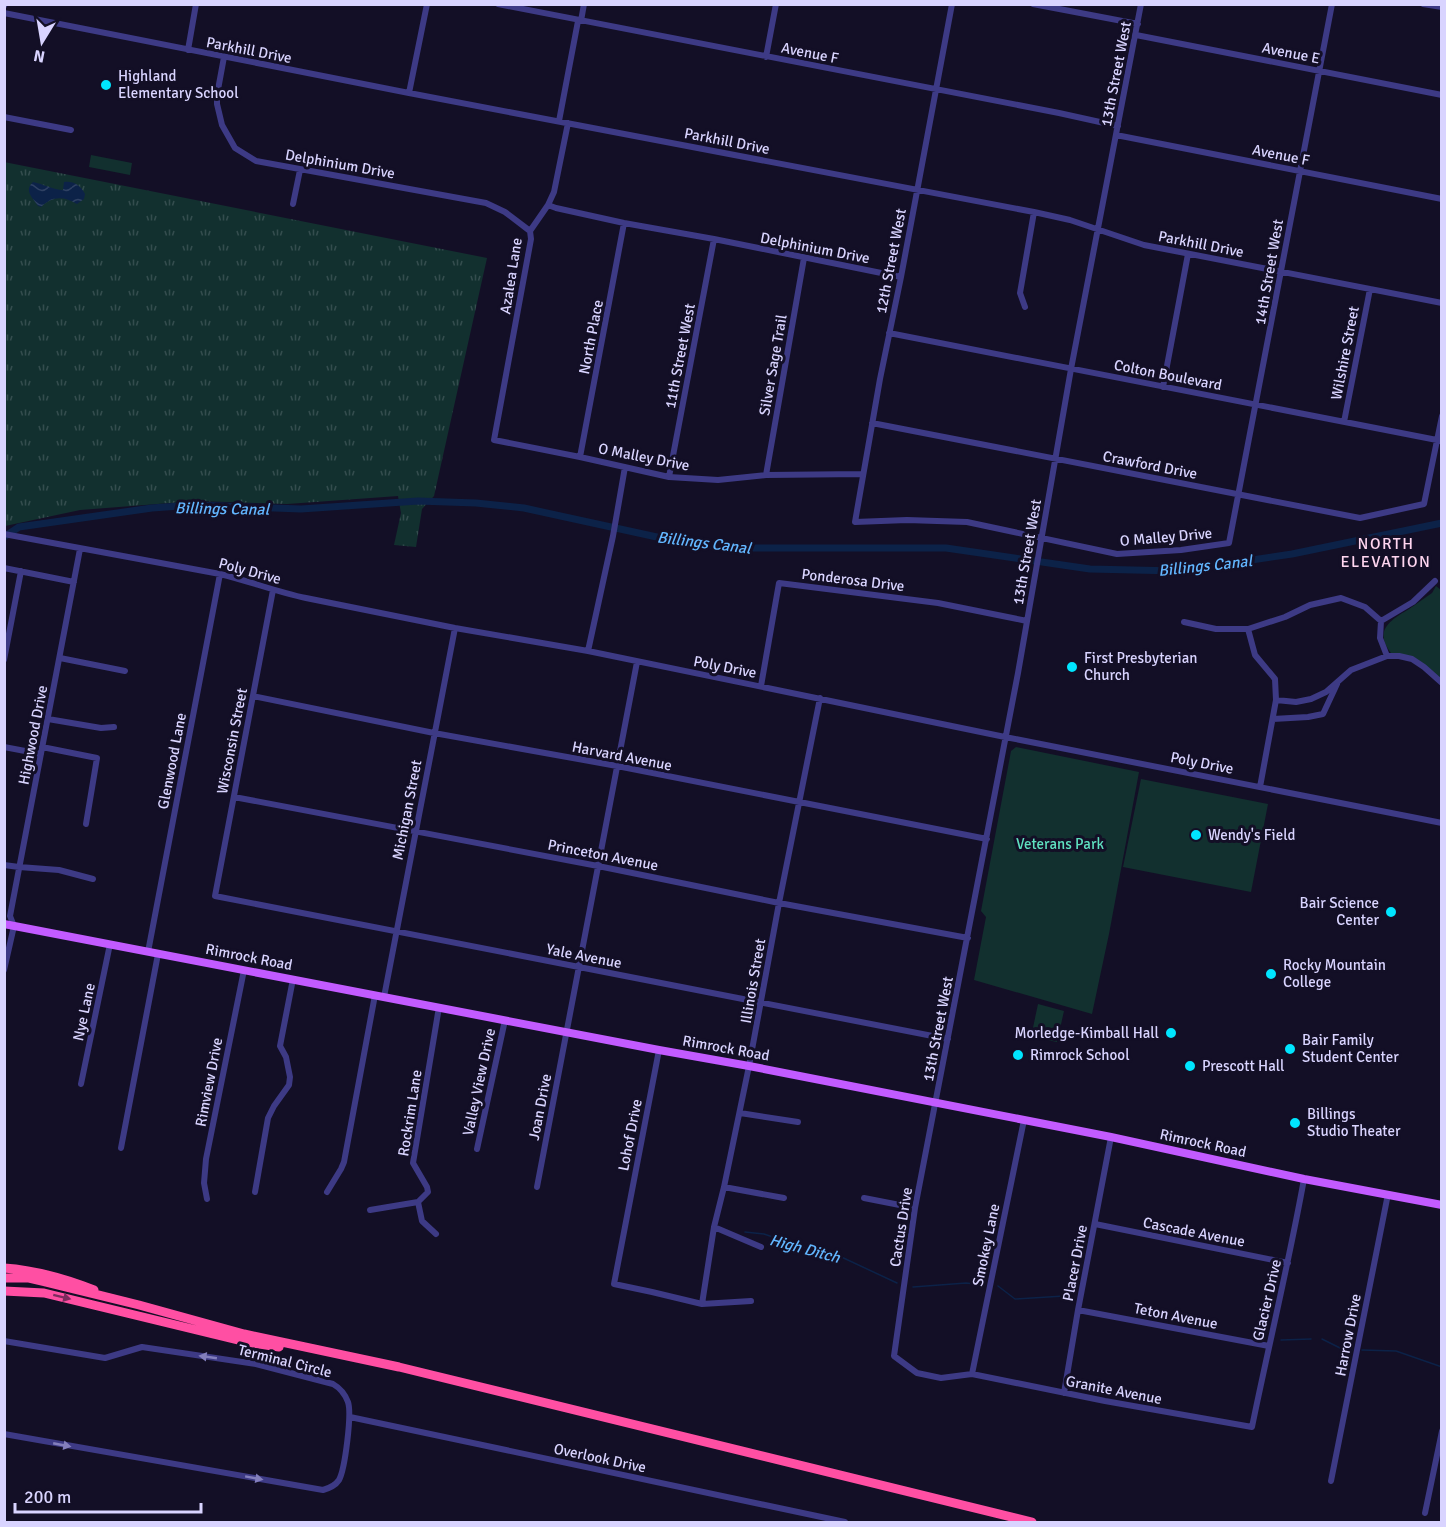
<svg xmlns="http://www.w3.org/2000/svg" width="1446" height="1527" font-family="Signika,sans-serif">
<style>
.grass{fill:url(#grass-tufts)}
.park{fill:#12302f}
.water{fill:url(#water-waves)}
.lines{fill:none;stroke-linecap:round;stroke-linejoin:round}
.stream{stroke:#0c2248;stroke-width:1.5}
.canal{stroke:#0c2248;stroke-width:7}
.minor{stroke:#3d3a85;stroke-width:6}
.major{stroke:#c25bff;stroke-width:8}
.highway{stroke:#ff4fa3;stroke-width:9}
.oneway{fill:#7d2c5e}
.oneway2{fill:#837fbc}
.poi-dot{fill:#00e5ff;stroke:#130f26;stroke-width:2}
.labels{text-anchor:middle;stroke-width:6;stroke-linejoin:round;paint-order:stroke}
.street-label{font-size:15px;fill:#d9d4ff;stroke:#130f26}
.poi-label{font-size:15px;fill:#d9d4ff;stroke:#130f26;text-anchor:start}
.park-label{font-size:15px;fill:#5fe0c0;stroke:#130f26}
.water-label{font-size:16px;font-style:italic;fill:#62b6ff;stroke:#130f26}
.neighbourhood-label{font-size:16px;letter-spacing:1.5px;fill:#ffd6f0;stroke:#130f26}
</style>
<defs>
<pattern id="grass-tufts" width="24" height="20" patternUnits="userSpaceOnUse" patternTransform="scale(1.5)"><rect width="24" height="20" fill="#12302f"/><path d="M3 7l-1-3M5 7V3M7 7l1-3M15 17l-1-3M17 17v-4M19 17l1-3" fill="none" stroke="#344d4e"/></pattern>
<pattern id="water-waves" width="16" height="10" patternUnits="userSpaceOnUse" patternTransform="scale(1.5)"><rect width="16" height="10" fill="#0c2248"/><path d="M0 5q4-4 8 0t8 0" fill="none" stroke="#2f4163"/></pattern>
</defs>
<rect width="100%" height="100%" fill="#130f26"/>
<path class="grass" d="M4,162l483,96 -53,238 -12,13 -6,38 -22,-2 7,-32 -3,-17 -111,8 -91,-3 -116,9 -75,16z"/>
<path class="park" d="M91,155l41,8 -2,12 -41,-8z
M1436,586l5,4v89c-21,-18 -21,-23 -50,-26 -18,-23 0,-33 18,-44 8,-5 15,-11 23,-16z
M1016,747l123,25 -30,162 -17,80 -118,-34 12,-63 -5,-6 30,-160z
M1141,779l127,25 -17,88 -128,-25z
M1038,1004l26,7 -7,31 -26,-5z"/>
<path class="water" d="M33,182c10,2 21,8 30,8l1,-8c10,-1 16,3 21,12l-1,5 -7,5c-14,-8 -24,-8 -36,3l-3,-1c-4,-7 -15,-15 -5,-24z"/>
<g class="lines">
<path class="stream" d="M745,1232l19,2 38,13 33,7 62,29
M998,1286l17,13 49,-3 10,6
M913,1287l53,-4 19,2
M1322,1339l22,11h8
M1281,1340l30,-1
M1362,1350l34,1 46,16"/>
<path class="canal" d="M4,537l15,-10 133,-19 42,-3 107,4 117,-8 58,2 48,5 142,31 62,9h218l144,21 87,2 115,-17 150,-31"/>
<path class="minor" d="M498,4l561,109 59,13
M952,4l-51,273 -21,102 -25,143 52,-2 60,2 150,32 64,-4 48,-7 103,-539
M1033,4l105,20
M1141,4l-70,365 -53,304 -103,535 -21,148 23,17 24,5 31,-4 133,27 147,26c17,-83 37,-165 52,-248
M1423,4l19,3
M4,6l1,-2
M4,13l405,80 625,119 36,8 74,25 298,58
M581,21l3,-17
M1136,35l306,60
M188,50l8,-46
M224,57l-7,38v9l5,21 13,23 21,13 230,42 19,9 25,19
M766,57l10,-53
M409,93l18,-89
M4,117l67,13
M559,121l19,-100
M568,123l-14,69 -6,13 -18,26 1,8 -37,201 86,17 89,20 49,3 48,-5 97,-1
M1116,135l326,64
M293,204l7,-34
M548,205l8,3 68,15 90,16 187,38
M1025,307l-5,-14 14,-81
M889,333l553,108
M1163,387l25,-133
M1344,422l26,-133
M872,423l488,95 64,-14 18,-88
M580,457l44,-234
M766,475l38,-217
M669,477l45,-238
M4,534l216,40c29,7 57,18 86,24l149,30 133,23 417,86 437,86
M4,568l70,14
M273,590l-58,306 733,143
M1184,622l32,7h32l37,-12 25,-12 31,-7 24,9 16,14
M1248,629l7,26 20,24 1,21 -16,87
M588,651l25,-115 12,-69
M1387,656l-7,-18 1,-17 32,-19 22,-21
M60,658l65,13
M4,660l17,-89
M761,686l18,-103 159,20 89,18
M253,696l181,37 183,33 370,73
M1276,700l20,2 15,-3 15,-7 25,-22 36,-14h12l13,3 12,8 18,16
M48,719l53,9 13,-1
M1273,719l35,-2 15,-3 14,-30
M4,747l37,7
M42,747l55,11 -11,66
M234,797l364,69 181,37 189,35
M4,865l15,2 40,3 34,9
M148,952l72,-378
M4,970l10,-44 -4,-10 70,-367
M384,997l71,-369
M659,1050l-45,234 38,8 50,12 49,-3
M81,1084l29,-140
M740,1113l58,9
M121,1148l37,-194
M477,1149l28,-129
M537,1187l100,-525
M724,1187l60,11
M255,1192l13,-74 6,-12 15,-21 1,-8 -4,-20 -6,-11 13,-67
M327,1192l14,-23 3,-7 31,-167
M864,1198l51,10
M207,1199l-3,-16 2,-24 38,-189
M418,1202l4,19 14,13
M370,1210l48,-8 10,-10 -1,-5 -14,-24 26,-156
M1095,1224l193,39
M714,1227l47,20
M702,1304l12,-77 10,-40 25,-121 30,-163 41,-205
M1078,1310l191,36
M4,1341l101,17 37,-11 114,17 77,20c7,4 12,10 15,18 4,12 -3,67 -9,78 -4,6 -9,8 -16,10l-319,-56
M972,1374l52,-254
M1064,1393l14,-83 33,-173
M350,1417l495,105
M1331,1481l57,-287
M1425,1513l17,-82"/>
<path class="major" d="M4,924l655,126 90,16 362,71 193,42 138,26"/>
<path class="highway" d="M4,1268c31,2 62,11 90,22
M4,1278h25l13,3 97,24 105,29 155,33 633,155
M4,1291l40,2 202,49 33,5"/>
</g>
<defs><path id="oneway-solid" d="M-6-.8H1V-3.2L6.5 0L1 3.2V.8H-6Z" transform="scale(1.5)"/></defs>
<use class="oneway" href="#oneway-solid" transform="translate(62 1297) rotate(14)"/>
<g class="oneway2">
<use href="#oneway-solid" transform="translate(208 1357) rotate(-172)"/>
<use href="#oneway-solid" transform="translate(62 1445) rotate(11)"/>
<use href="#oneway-solid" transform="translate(254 1478) rotate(10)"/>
</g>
<g class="poi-dot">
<circle cx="106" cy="85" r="6"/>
<circle cx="1072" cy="667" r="6"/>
<circle cx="1196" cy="835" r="6"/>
<circle cx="1391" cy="912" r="6"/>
<circle cx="1271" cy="974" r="6"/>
<circle cx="1171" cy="1033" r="6"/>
<circle cx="1290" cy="1049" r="6"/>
<circle cx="1018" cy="1055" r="6"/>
<circle cx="1190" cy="1066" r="6"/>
<circle cx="1295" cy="1123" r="6"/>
</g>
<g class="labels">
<g class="street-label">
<text transform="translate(249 50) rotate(11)" y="5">Parkhill Drive</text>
<text transform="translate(810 53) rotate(11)" y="5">Avenue F</text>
<text transform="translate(1291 53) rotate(11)" y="5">Avenue E</text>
<text transform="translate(1116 74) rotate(-79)" y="5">13th Street West</text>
<text transform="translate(727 141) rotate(11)" y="5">Parkhill Drive</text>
<text transform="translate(1281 155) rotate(11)" y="5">Avenue F</text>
<text transform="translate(340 164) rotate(10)" y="5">Delphinium Drive</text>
<text transform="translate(1201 244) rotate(11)" y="5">Parkhill Drive</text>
<text transform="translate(815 248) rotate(11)" y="5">Delphinium Drive</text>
<text transform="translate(891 261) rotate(-79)" y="5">12th Street West</text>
<text transform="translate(1269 272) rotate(-80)" y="5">14th Street West</text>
<text transform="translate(511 276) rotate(-81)" y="5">Azalea Lane</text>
<text transform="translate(591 337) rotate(-79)" y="5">North Place</text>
<text transform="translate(1345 353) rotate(-79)" y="5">Wilshire Street</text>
<text transform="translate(680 356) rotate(-79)" y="5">11th Street West</text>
<text transform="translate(773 365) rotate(-80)" y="5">Silver Sage Trail</text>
<text transform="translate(1168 375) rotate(11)" y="5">Colton Boulevard</text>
<text transform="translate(644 457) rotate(11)" y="5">O Malley Drive</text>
<text transform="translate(1150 465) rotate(11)" y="5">Crawford Drive</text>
<text transform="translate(1166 537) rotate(-5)" y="5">O Malley Drive</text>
<text transform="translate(1027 552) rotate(-80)" y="5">13th Street West</text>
<text transform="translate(250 571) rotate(15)" y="5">Poly Drive</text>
<text transform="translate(853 580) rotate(7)" y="5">Ponderosa Drive</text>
<text transform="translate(725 667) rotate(11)" y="5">Poly Drive</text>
<text transform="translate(33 735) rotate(-79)" y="5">Highwood Drive</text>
<text transform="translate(232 741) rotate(-79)" y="5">Wisconsin Street</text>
<text transform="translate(622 756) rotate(11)" y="5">Harvard Avenue</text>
<text transform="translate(172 761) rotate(-79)" y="5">Glenwood Lane</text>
<text transform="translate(1202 763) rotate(11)" y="5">Poly Drive</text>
<text transform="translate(407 810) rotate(-79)" y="5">Michigan Street</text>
<text transform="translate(603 855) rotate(11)" y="5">Princeton Avenue</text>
<text transform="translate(584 956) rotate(11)" y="5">Yale Avenue</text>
<text transform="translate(249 957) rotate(11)" y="5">Rimrock Road</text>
<text transform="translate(753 981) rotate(-80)" y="5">Illinois Street</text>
<text transform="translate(84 1012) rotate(-78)" y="5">Nye Lane</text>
<text transform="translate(938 1029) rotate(-79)" y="5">13th Street West</text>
<text transform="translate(726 1048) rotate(10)" y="5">Rimrock Road</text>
<text transform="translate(209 1082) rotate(-79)" y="5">Rimview Drive</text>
<text transform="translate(479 1082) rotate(-78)" y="5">Valley View Drive</text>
<text transform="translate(540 1107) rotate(-79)" y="5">Joan Drive</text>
<text transform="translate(410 1113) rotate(-81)" y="5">Rockrim Lane</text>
<text transform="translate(630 1135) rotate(-79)" y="5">Lohof Drive</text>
<text transform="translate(1203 1143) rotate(12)" y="5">Rimrock Road</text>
<text transform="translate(901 1227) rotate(-81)" y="5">Cactus Drive</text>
<text transform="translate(1194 1232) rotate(11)" y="5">Cascade Avenue</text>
<text transform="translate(986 1245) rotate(-78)" y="5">Smokey Lane</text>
<text transform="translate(1075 1263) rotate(-79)" y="5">Placer Drive</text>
<text transform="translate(1267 1300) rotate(-77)" y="5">Glacier Drive</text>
<text transform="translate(1176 1316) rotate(11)" y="5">Teton Avenue</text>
<text transform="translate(1348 1335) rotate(-79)" y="5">Harrow Drive</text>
<text transform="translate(285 1361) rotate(14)" y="5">Terminal Circle</text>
<text transform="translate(1114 1390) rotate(11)" y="5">Granite Avenue</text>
<text transform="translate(600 1458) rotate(12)" y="5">Overlook Drive</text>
</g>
<g class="poi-label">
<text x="118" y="81">Highland<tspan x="118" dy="17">Elementary School</tspan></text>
<text x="1084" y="663">First Presbyterian<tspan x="1084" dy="17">Church</tspan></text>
<text x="1208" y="840">Wendy's Field</text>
<text x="1379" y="908" text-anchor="end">Bair Science<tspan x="1379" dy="17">Center</tspan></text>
<text x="1283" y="970">Rocky Mountain<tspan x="1283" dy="17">College</tspan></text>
<text x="1159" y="1038" text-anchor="end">Morledge-Kimball Hall</text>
<text x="1302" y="1045">Bair Family<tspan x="1302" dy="17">Student Center</tspan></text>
<text x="1030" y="1060">Rimrock School</text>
<text x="1202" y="1071">Prescott Hall</text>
<text x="1307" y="1119">Billings<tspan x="1307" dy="17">Studio Theater</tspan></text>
</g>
<g class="park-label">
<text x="1060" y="849">Veterans Park</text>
</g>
<g class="water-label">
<text transform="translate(222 508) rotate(1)" y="6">Billings Canal</text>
<text transform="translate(704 542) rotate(7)" y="6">Billings Canal</text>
<text transform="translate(1205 565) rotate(-6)" y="6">Billings Canal</text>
<text transform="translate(805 1248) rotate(15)" y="6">High Ditch</text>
</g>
<g class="neighbourhood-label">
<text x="1386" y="549">NORTH<tspan x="1386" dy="18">ELEVATION</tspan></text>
</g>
</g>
<rect width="1446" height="1527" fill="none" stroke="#d9d4ff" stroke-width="12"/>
<g transform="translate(42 42) rotate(191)" stroke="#130f26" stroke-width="4.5" paint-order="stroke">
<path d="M0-4.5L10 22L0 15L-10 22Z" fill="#d9d4ff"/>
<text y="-9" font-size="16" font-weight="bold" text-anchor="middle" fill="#d9d4ff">N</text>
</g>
<path d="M15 1503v9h186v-9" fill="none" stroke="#d9d4ff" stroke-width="3"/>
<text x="24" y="1503" font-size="18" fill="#d9d4ff" stroke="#130f26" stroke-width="4.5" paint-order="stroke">200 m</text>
</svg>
